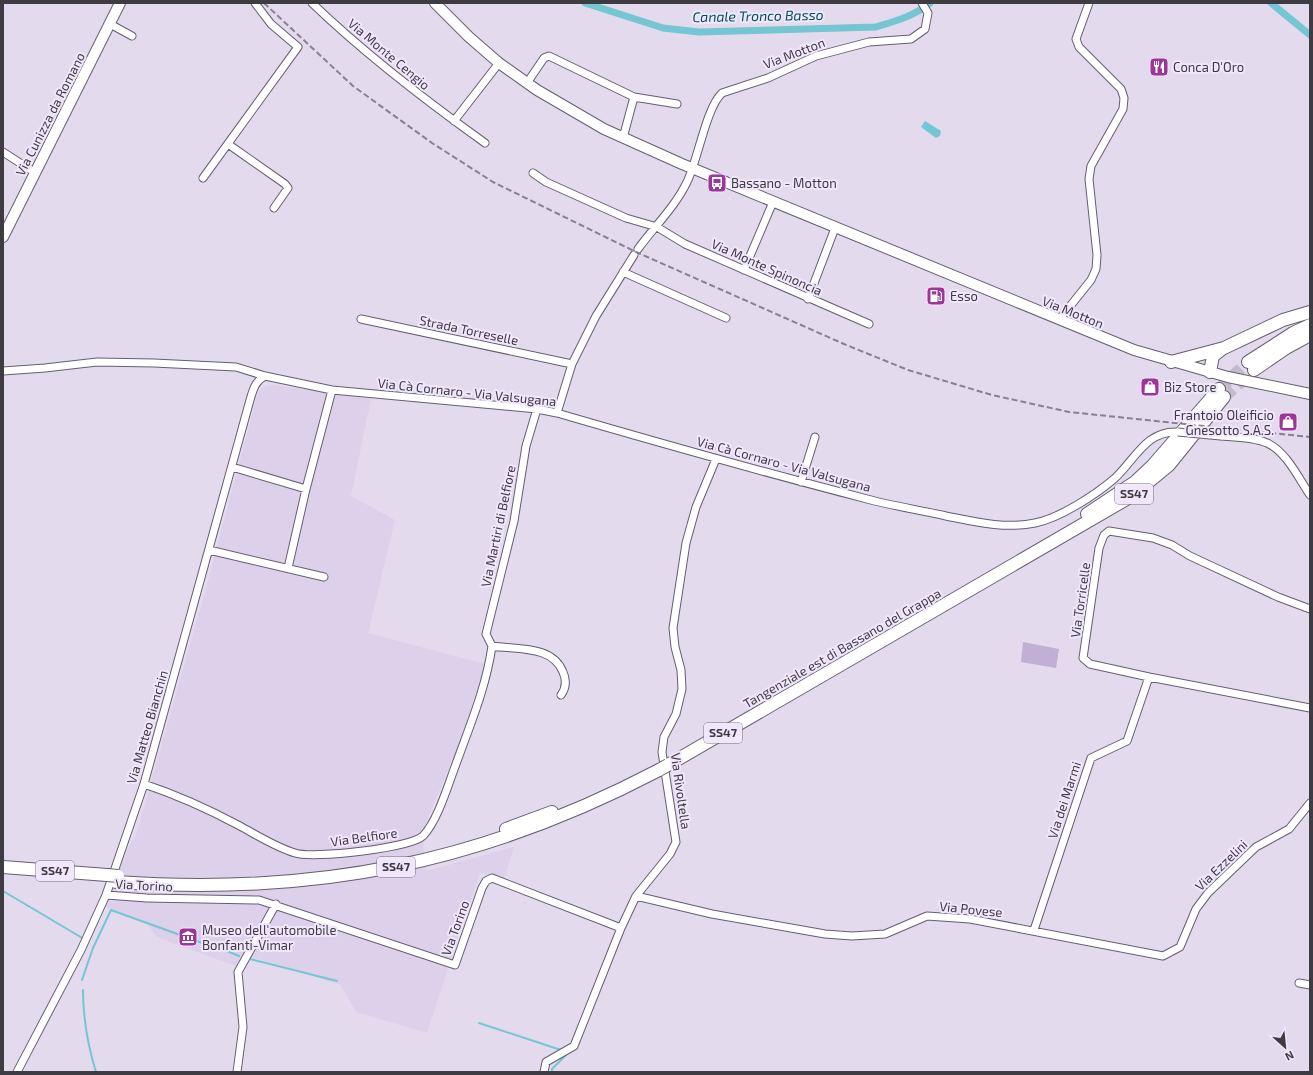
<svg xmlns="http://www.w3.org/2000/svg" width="1313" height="1075" font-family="'Exo 2',sans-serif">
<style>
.built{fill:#ddd0eb}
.green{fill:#c1afd4}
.water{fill:#73c6d2}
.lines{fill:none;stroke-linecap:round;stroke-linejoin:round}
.stream{stroke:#73c6d2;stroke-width:2}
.canal{stroke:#73c6d2;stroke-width:7}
.highway-tunnel{stroke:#c3bacc;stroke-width:12;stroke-dasharray:12 6;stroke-linecap:butt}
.street-casing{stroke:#665e6f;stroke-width:9}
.secondary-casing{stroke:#665e6f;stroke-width:12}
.highway-casing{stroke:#665e6f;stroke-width:14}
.street{stroke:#fff;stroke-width:7}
.secondary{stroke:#fff;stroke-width:10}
.highway{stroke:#fff;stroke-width:12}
.rail{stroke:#88818e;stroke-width:2;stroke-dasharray:6 3;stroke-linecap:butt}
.street-bridge-casing{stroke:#665e6f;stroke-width:9;stroke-linecap:butt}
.highway-bridge-casing{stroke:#665e6f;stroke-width:14;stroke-linecap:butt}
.street-bridge{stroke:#fff;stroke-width:7}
.highway-bridge{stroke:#fff;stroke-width:12}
.labels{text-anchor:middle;stroke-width:4;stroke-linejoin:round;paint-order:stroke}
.shield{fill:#f1e7fc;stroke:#746f7a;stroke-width:1}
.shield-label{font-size:12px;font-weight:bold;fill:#3f3b43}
.street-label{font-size:13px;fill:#3f3b43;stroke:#f1e7fc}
.poi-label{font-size:13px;fill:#3f3b43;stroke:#f1e7fc;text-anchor:start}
.water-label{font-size:14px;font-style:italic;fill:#015059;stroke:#f1e7fc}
</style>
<rect width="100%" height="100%" fill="#e4daee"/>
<path class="built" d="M273,385l98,14 -20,97 44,24 -27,113 117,31 -19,63 -44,105 4,39 88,-24 -11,35 -23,-10 -53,161 -71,-21 -15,-27 -99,-31 -7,12 -78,-29 -12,-16 -39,-14 15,-47 15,-25 69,-243 53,-200 8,-6z"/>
<path class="green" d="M1023,642l36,7 -3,19 -35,-6z"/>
<path class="water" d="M925,121l16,10 -1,5 -4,2 -15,-11z"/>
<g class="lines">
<path class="stream" d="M3,891l81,48
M215,946l24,10
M250,959l87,22
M82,980l11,-32 18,-38 94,34
M83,990c0,27 5,56 13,82
M479,1023l82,27
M552,1072v-3l14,-14"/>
<path class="canal" d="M585,3l78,25 36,4 177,-5c20,-6 38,-11 54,-24
M1271,3l39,32"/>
<path class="highway-tunnel" d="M1219,389l29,-27
M1224,397l30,-27"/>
<g class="street-casing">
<path id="street" d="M312,3c54,52 113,97 173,140
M110,24l22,12
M527,83l17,-25 5,-2 85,41 43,7
M454,121l45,-58
M623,138l11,-41
M228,144l57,40 3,4 -14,20
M3,152l31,20
M533,173l13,9 80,36 31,9 28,17 184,80
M203,178l95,-131 -27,-23 -16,-21
M638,249c16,-22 37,-42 49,-67 11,-22 19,-74 35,-89l46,-15 48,-22 53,-14 42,-3 14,-10 3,-16 -6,-10
M744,270l29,-68
M623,272l103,46
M808,299l27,-71
M361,319l211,45
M1059,320l32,-40 5,-11 1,-14 -8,-76 2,-13 32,-57 1,-11 -3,-9 -42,-42 -3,-8 13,-36
M3,371l42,-3 52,-6 57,1 82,4 29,9 67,14 205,19 20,4c103,30 206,59 310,86 26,7 53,11 79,17 30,6 59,13 89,7 25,-5 60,-28 79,-44 21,-19 32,-49 64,-47
M557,413l15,-49 24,-48 38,-61
M1221,436c15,1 32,1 46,7 19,8 32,36 43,52
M232,467l74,22
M801,482l14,-45
M209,550l115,27
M288,568l18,-79 26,-99
M1310,609l-32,-12 -88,-41 -18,-11 -19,-7 -44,-7 -5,4 -5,13 -16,110 7,6 59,13 161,31
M492,646l-6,-12 28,-113 12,-75 11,-37
M492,646c26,4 60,-1 71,26 4,9 3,16 -2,23
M144,784c33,11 64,25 94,41 19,10 37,22 57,28 18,6 115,-5 128,-17 15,-16 25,-51 33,-72 14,-39 30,-76 36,-118
M106,895l41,3 112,2 196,65 27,-77 4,-7 6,-3 129,50
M636,896l76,18 113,20 27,2 33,-2 42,-18 43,3 193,37 17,-9 16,-38 12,-16 48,-46 33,-18 21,-26
M1034,930l57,-172 36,-17 22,-64
M1299,983l11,2
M17,1072l64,-122 25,-55 38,-111 106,-384c3,-10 5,-19 15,-24
M237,1072l6,-45 -5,-55 38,-68
M544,1072l2,-10 28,-16 47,-118 15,-32 34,-42 6,-12 -14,-90 2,-15 12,-23 6,-25 -1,-19 -6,-23 -2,-19 13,-85 10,-36 20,-48"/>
</g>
<g class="secondary-casing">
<path id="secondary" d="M435,3l34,34 30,26 38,27 67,39 78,35 452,186 94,27 82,17
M3,237l117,-234"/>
</g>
<g class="highway-casing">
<path id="highway" d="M1171,362l53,-14 59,-28 27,-8
M1248,362l45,-29 17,-8
M1254,370l32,-22 24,-13
M1210,372l3,-16 8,-6
M1087,514l48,-32 18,-17 66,-76
M668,765l462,-268 39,-32 55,-68
M506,829l46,-17
M3,867l104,8
M116,882c199,14 366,-19 543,-112"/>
</g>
<use href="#street" class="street"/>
<use href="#secondary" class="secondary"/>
<use href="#highway" class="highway"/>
<path class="rail" d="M264,3l89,83 79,57 61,39 143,70 208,92 64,26 84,25 77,17 241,25"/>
<g class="street-bridge-casing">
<path id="street-bridge" d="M1178,432l43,4"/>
</g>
<g class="highway-bridge-casing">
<path id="highway-bridge" d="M659,770l9,-5
M107,875l11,1"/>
</g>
<use href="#street-bridge" class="street-bridge"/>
<use href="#highway-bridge" class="highway-bridge"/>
</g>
<defs>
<g id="restaurant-square" transform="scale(1)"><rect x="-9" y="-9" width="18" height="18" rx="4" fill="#9e3598" stroke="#f1e7fc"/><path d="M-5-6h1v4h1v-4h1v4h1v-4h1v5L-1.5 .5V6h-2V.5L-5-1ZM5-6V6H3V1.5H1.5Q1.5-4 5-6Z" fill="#fff"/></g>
<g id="bus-square" transform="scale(1)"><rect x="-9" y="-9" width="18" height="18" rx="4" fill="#9e3598" stroke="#f1e7fc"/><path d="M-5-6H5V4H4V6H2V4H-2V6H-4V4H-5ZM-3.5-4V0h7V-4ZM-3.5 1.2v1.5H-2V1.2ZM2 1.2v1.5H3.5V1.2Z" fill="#fff"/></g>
<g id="fuel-square" transform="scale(1)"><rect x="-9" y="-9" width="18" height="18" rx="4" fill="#9e3598" stroke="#f1e7fc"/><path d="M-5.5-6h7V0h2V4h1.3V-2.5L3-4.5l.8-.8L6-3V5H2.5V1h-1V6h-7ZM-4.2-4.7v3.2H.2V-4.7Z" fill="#fff"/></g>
<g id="shop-square" transform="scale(1)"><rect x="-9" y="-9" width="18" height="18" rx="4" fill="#9e3598" stroke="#f1e7fc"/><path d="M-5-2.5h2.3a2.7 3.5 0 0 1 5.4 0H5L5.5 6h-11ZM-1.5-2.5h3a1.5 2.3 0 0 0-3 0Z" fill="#fff"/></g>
<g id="museum-square" transform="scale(1)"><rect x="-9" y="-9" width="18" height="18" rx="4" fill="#9e3598" stroke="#f1e7fc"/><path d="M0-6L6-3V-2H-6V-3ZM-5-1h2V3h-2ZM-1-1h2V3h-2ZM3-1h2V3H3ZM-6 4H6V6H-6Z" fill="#fff"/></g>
</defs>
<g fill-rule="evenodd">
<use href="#restaurant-square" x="1159" y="67"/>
<use href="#bus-square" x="717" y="183"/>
<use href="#fuel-square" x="936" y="296"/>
<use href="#shop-square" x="1150" y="387"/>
<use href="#shop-square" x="1288" y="422"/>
<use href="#museum-square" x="188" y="937"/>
</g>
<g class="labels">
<g class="shield">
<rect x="1115" y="484" width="38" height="20" rx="3"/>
<rect x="704" y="723" width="38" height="20" rx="3"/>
<rect x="377" y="857" width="38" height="20" rx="3"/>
<rect x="36" y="861" width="38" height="20" rx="3"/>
</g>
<g class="shield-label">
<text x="1134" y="498">SS47</text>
<text x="723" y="737">SS47</text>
<text x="396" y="871">SS47</text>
<text x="55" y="875">SS47</text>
</g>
<g class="street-label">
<text transform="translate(794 53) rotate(-21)" y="5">Via Motton</text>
<text transform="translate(389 54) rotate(40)" y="5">Via Monte Cengio</text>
<text transform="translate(50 114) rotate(-63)" y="5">Via Cunizza da Romano</text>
<text transform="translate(767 267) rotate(24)" y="5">Via Monte Spinoncia</text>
<text transform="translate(1073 312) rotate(22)" y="5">Via Motton</text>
<text transform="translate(469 330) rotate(12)" y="5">Strada Torreselle</text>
<text transform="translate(467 392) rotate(6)" y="5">Via Cà Cornaro - Via Valsugana</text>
<text transform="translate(784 464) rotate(15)" y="5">Via Cà Cornaro - Via Valsugana</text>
<text transform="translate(498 526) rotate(-78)" y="5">Via Martiri di Belfiore</text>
<text transform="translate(1080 600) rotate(-82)" y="5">Via Torricelle</text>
<text transform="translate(842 648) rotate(-30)" y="5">Tangenziale est di Bassano del Grappa</text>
<text transform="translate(147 727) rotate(-74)" y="5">Via Matteo Bianchin</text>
<text transform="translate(681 791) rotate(82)" y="5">Via Rivoltella</text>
<text transform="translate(1064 800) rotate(-72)" y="5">Via dei Marmi</text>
<text transform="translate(364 837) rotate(-8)" y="5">Via Belfiore</text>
<text transform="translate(1221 865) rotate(-44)" y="5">Via Ezzelini</text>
<text transform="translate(144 885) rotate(3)" y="5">Via Torino</text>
<text transform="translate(971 909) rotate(6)" y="5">Via Povese</text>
<text transform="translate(455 928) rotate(-70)" y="5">Via Torino</text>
</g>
<g class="poi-label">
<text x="1173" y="72">Conca D'Oro</text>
<text x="731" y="188">Bassano - Motton</text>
<text x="950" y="301">Esso</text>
<text x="1164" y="392">Biz Store</text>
<text x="1274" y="420" text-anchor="end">Frantoio Oleificio<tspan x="1274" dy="15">Gnesotto S.A.S.</tspan></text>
<text x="202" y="935">Museo dell'automobile<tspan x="202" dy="15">Bonfanti-Vimar</tspan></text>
</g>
<g class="water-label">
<text transform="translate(758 16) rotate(-1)" y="5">Canale Tronco Basso</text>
</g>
</g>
<rect width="1313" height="1075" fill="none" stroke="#3f3b43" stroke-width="8"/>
<g transform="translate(1285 1047) rotate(153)" stroke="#f1e7fc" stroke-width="3" paint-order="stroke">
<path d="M0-3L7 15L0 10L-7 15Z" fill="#3f3b43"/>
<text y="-6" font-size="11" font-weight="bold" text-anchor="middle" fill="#3f3b43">N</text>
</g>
</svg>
